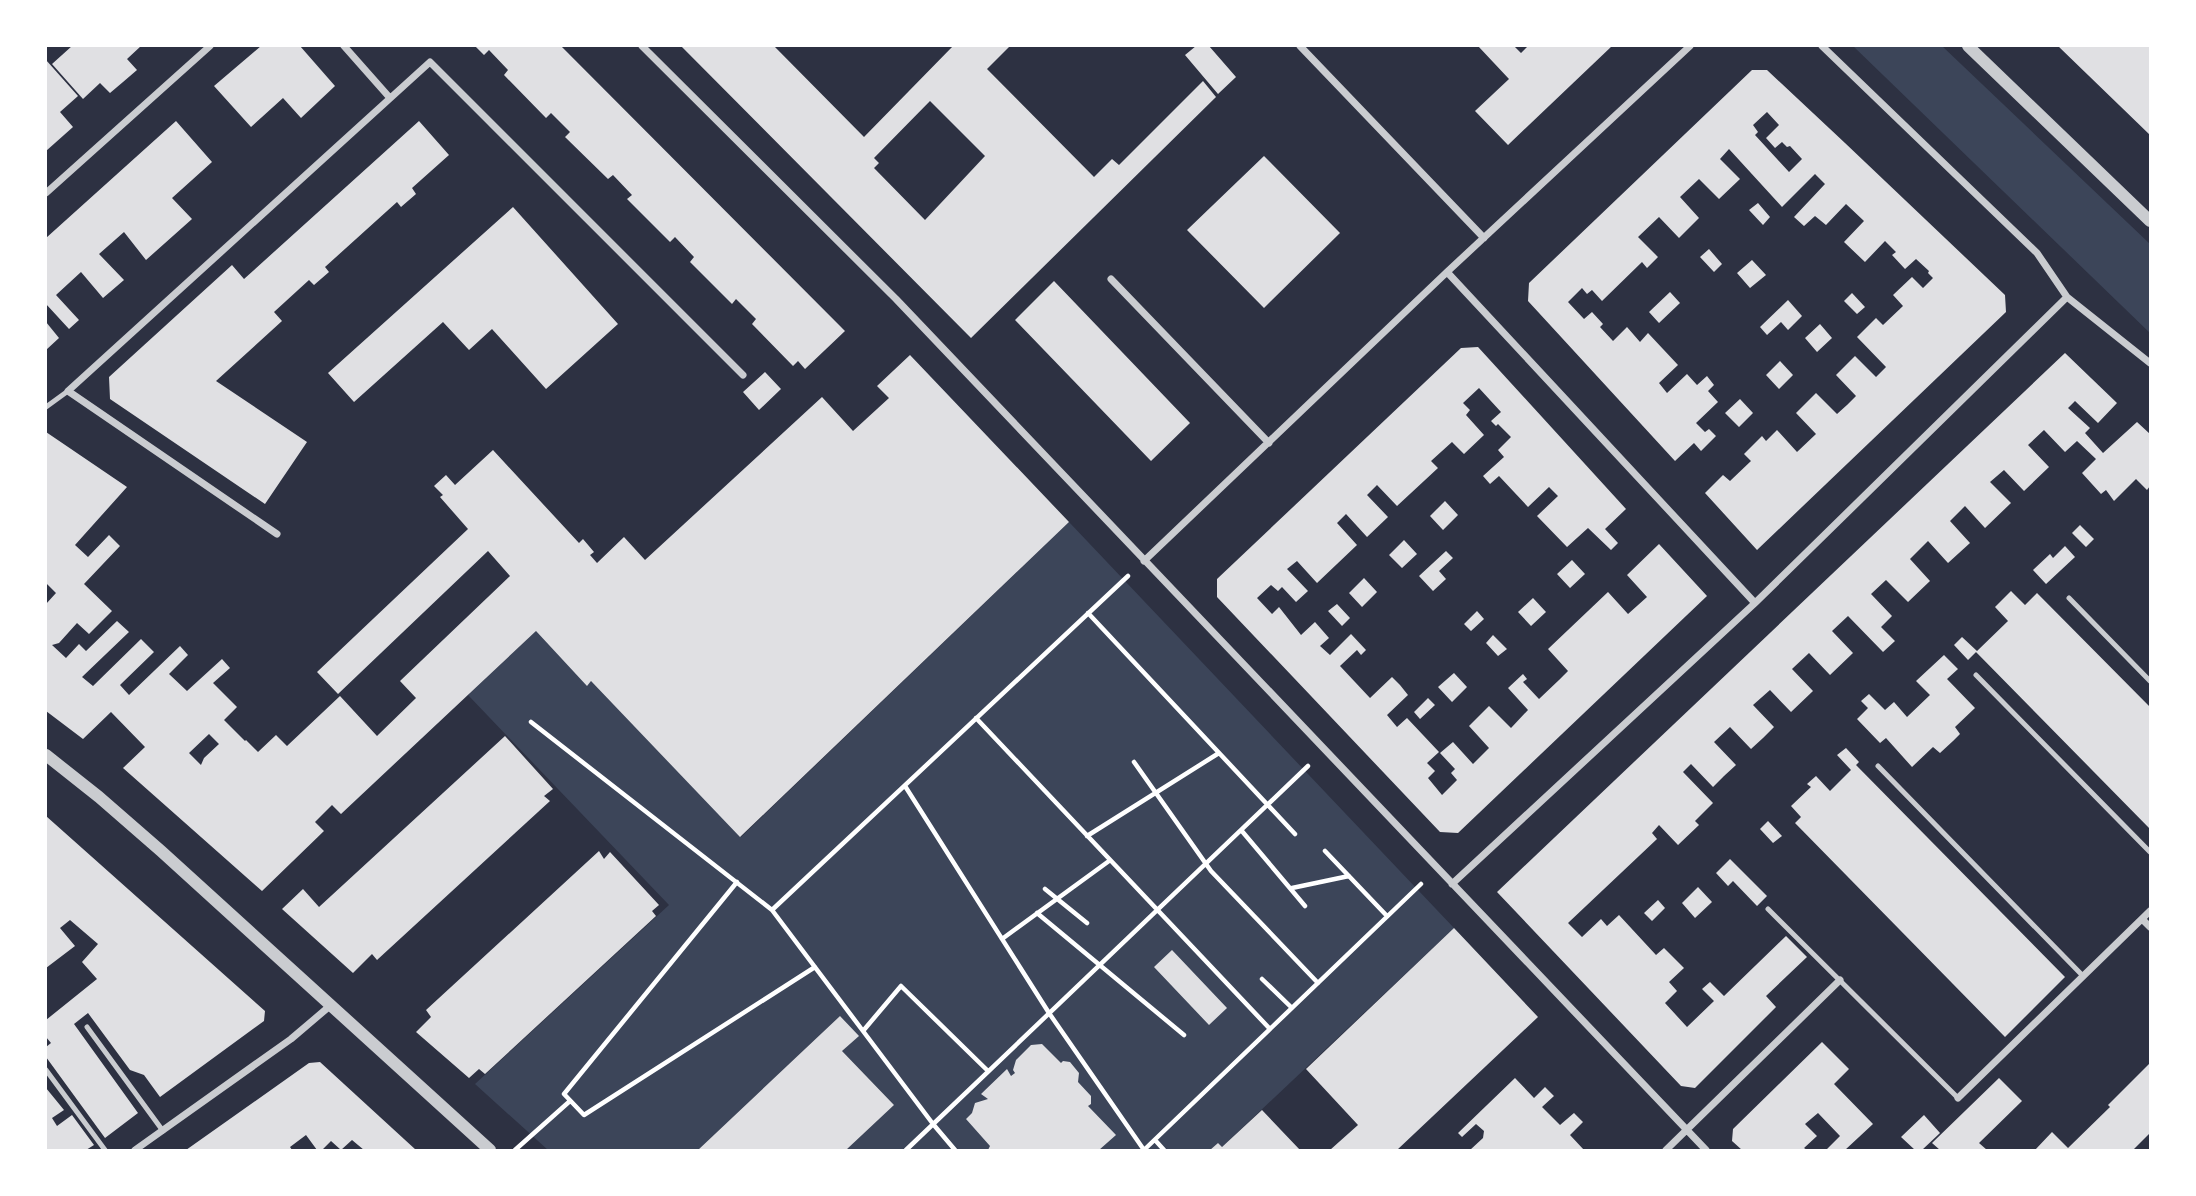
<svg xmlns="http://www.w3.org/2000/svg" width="2196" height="1196" font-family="'Space Grotesk',sans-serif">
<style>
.green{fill:#3c4559}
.building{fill:#e0e0e3;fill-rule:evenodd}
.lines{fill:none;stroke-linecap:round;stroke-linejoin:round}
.path{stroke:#fff;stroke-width:4.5}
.service{stroke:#caccd0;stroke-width:5}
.minor{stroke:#caccd0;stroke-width:7}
.tertiary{stroke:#caccd0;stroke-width:12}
</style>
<rect width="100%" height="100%" fill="#2d3142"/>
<path class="green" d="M1853,46h89l208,198v89z
M1069,522l385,406 -232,219 -4,-4 -8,7h-364l48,-45 -52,-54 16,-15 -18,-20 -142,134h-150l-73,-66 194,-179 -201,-210 68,-64 51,54 4,-4 150,156z"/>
<path class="building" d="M72,46h69l-14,13 10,11 -14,12 -13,11 -10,-10 -17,16 -31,-35z
M261,46h39l35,40 -34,32 -18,-20 -32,29 -37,-41z
M475,46h86l284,285 -40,38 -7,-8 -5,5 -41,-42 4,-5 -20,-20 -4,5 -42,-42 4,-5 -19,-20 -5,5 -43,-43 5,-4 -19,-20 -5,4 -43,-42 5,-5 -19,-19 -5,5 -42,-43 4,-5 -19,-20 -5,5z
M681,46h93l90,91 89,-91h55l1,1 -22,22 107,108 18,-18 7,6 84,-84 13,16 -245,241zM930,101l55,55 -60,64 -51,-52 5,-5 -5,-5z
M1196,46h13l27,31 -18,17 -33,-39z
M1478,46h36l7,7 7,-7h84l-104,99 -33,-34 34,-32z
M2058,46h92v89z
M46,60l32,36 -18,16 13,15 -27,24z
M1752,70h15l78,73 160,152 1,17 -249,238 -52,-57 18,-18 7,6 21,-20 -7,-7 18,-18 4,5 11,-11 20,22 19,-18 -20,-21 20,-20 21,21 10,-9 9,-9 -20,-21 19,-19 21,21 10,-10 -29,-30 19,-19 7,7 20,-19 -10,-11 19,-18 11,11 10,-10 -5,-5 1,-2 -13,-12 -11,10 -13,-14 4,-3 -11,-11 -20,21 -21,-20 20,-21 -18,-17 -20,21 -11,-9 -11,10 -10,-9 31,-33 -10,-10 -33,33 -53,-58 -9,10 20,20 -21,20 -20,-20 -19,18 19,21 -20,20 -20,-21 -21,20 20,20 -11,11 -5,-6 -40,39 -10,-11 -5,4 -5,-6 -14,14 16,17 8,-7 11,12 -3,3 13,14 14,-14 13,15 8,-9 30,32 -19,18 8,10 20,-19 10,11 10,-9 7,9 -6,6 10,11 -22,21 9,9 4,-3 7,7 -15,15 -7,-8 -19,18 -147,-160 1,-18zM1767,112l12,13 -13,13 9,10 7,-6 5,5 3,-1 12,13 -13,13 -34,-37 3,-3 -5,-7z
M176,121l36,41 -40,36 20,21 -46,41 -22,-28 -25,22 25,26 -21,18 -22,-26 -25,23 23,25 -10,9 -23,-25v-66z
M419,121l30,34 -37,33 4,6 -15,13 -4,-5 -72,65 4,5 -15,13 -5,-5 -35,32 8,9 -66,60 91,61 -42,62 -155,-105 -1,-22 123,-112 12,14z
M1264,156l76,77 -76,75 -77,-78z
M1758,203l12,14 -7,8 -14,-15z
M513,207l105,117 -72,65 -54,-60 -23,21 -26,-28 -89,80 -26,-29z
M1709,249l13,15 -8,8 -14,-15z
M1752,260l14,15 -16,13 -13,-15z
M1054,281l136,142 -39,38 -136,-141z
M1670,292l10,11 -21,20 -10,-11z
M1852,293l13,14 -8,7 -13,-13z
M1788,300l14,16 -14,14 -7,-8 -14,13 -7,-8z
M46,322l13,16 -13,12z
M1820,324l12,14 -15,14 -12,-14z
M1478,347l148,162 -21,20 13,14 -7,7 -23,-22 -21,19 -30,-31 21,-20 -9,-9 -21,20 -29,-31 -9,8 -7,-8 21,-19 -6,-7 13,-13 -13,-13 -2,2 -5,-5 10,-9 -22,-24 -16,15 7,7 -4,5 18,20 -20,19 -12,-12 -21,19 7,7 -41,38 -20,-21 -10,10 21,22 -21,20 -21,-23 -9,9 20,22 -40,38 -20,-22 -10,8 21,22 -12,11 -14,-15 -4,4 -7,-6 -14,13 15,16 7,-7 22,28 14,-13 14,16 -9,8 10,9 21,-21 15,16 -5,5 -4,-5 -17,16 30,32 22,-21 8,8 8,10 -21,20 10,12 10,-9 32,34 -12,11 8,8 -7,7 14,17 15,-15 -6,-7 4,-4 -15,-16 13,-11 20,22 16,-16 -20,-22 20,-20 22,22 17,-18 -20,-22 15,-14 4,5 -4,3 16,17 20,-19 9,-9 -20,-22 60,-57 20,22 19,-17 -20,-22 32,-31 48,52 -249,237 -18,-1 -223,-235v-18l244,-231z
M2065,353l52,50 -19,20 -23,-22 -7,7 22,20 -5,5 18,20 34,-31 13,12v52l-3,4 -11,-11 -22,22 -8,-11 -5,4 -19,-21 14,-14 -19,-18 -12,11 -21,-22 -16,15 21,22 -25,24 -20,-21 -14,12 21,21 -26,25 -20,-22 -15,15 20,22 -22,20 -20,-22 -18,18 20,22 -22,21 -22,-22 -15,14 21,22 -11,11 14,14 -12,11 -35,-36 -16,15 21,22 -23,22 -21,-22 -17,16 21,22 -22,21 -21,-22 -17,15 21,22 -11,11 -12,11 -21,-22 -16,15 22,23 -12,11 -11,11 -22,-23 -8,8 30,31 -18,18 4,4 -21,20 -19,-20 -7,8 5,6 -89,84 14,14 19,-18 6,7 12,-11 37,40 8,-7 20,20 -15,14 8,9 -12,12 22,24 27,-26 -12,-12 8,-7 14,14 62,-60 21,21 -41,39 10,11 -81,81 -14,-2 -184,-194z
M910,355l159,167 -329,315 -149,-156 -4,5 -51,-55 -195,183 -9,-9 -17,17 9,9 -62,60 -139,-123 22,-21 -34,-35 -28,27 -37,-28v-107l10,-11 -10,-10v-151l81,55 -52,58 13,12 21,-22 11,11 -36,38 28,27 -23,23 -12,-11 -18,20 -7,2 14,13 13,-14 7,7 31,-30 12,11 -47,45 11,9 48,-47 13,13 -34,33 9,10 51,-49 8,9 -19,19 18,17 35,-32 8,9 -17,15 24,24 -13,13 21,21 1,-1 12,12 18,-17 11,11 53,-50 37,40 39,-38 -16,-17 110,-105 -22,-25 -150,143 -21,-22 151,-143 -28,-32 3,-2 -9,-9 12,-11 9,10 38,-35 86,93 4,-4 11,13 -4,3 7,8 27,-26 21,23 177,-163 31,34 36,-33 -12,-12zM209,734l10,10 -15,14 -3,7 -12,-12z
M1780,361l13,14 -14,14 -13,-14z
M765,372l16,17 -22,21 -16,-18z
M1740,399l13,14 -14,14 -14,-14z
M1445,501l13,14 -15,15 -13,-14z
M2080,525l14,14 -8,8 -14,-14z
M1404,540l13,14 -15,14 -13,-13z
M2065,546l10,11 -29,27 -13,-14 17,-16 3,4z
M1446,551l7,7 -14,13 7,8 -13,12 -14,-15z
M1572,560l13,14 -15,14 -13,-14z
M1364,578l13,14 -15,15 -13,-14z
M2011,591l14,14 12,-12 113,114v122l-174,-177 32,-31 -13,-14z
M1533,598l13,14 -15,14 -13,-14z
M1337,604l13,14 -8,8 -14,-15z
M1477,611l7,8 -13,12 -7,-7z
M1493,635l14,14 -9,7 -12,-13z
M1962,637l15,14 -9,9 -14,-15z
M1944,655l14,14 -11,10 28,29 -20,19 5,7 -7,7 -13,12 -7,-6 -21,20 -26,-29 -6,5 -23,-24 11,-11 -7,-7 8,-7 16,16 9,-8 13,15 23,-22 -14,-14z
M1454,673l13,14 -15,15 -14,-15z
M1428,698l7,7 -15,14 -6,-7z
M505,736l48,53 -9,7 6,5 -173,159 -5,-6 -19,19 -71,-64 21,-20 16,18z
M1846,748l13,14 -3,3 209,212 -60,60 -210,-214 6,-6 -10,-11 20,-19 -4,-3 9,-8 14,15 21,-21 -14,-15z
M46,816l219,195 -1,10 -104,76 -16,-22 -14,-5 -42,-57 -14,11 64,89 -33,25 -59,-81v-10l5,-4 -5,-6v-17l51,-41 -15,-17 16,-18 -28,-24 -10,8 15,18 -29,22z
M1768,821l14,15 -9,7 -13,-14z
M599,851l5,8 6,-7 49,53 -7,6 4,5 -171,158 -6,-5 -10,9 -53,-46 15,-15 -5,-7z
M1730,859l37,37 -10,10 -24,-25 -5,5 -12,-13z
M1698,887l14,15 -17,16 -13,-15z
M1658,900l7,8 -13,13 -8,-8z
M1454,928l84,89 -141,133h-67l28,-25 -52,-56z
M1172,950l55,58 -18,17 -55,-58z
M840,1016l19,20 -17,15 52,54 -48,45h-148z
M1822,1042l27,27 -15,15 39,40 -28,26h-19l14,-14 -22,-23 -13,11 12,12 -13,12 3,2h-65l-10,-9 1,-12z
M1042,1044l19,19 2,-2 7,1 9,11 -1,9 13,14v8l-3,2 28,29 -17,15h-111l2,-4 -24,-27 6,-6 3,-10 13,-4 -7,-5 26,-25 4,7 4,-3 -2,-3 3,-10 15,-15z
M320,1062l96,88h-52l-12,-10 -11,10 -10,-9 -9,9h-5l-11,-15 -16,12 2,3h-106l123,-87z
M2150,1063v70l-17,17h-98l17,-18 16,16 42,-41 -2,-2z
M1515,1078l19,20 11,-11 9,9 -12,11 18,18 14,-12 9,9 -13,13 14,15h-114l13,-12 1,-7 -8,-7 -14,13 -4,-4z
M1999,1078l23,23 -43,42 8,7h-47l-8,-7z
M46,1088l18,22 -12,8 5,8 15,-11 22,30 -8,5h-40z
M1262,1110l38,40h-90l8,-7 4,4z
M1924,1115l16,18 -18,17h-7l-14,-13z"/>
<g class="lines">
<path class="path" d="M1088,613l207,221
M976,718l294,311
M531,722l241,188
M1134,762l77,109 107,112
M905,786l144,227 95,137
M1241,830l64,76
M1087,836l132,-83
M1325,851l62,65
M737,882l-173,212 20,21 231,-148
M1292,888l57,-12
M1045,889l42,34
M1037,913l147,122
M1002,939l107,-78
M1262,979l30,29
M863,1031l-91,-121 356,-334
M1155,1140l9,10
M515,1150l55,-49
M906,1150l402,-384
M955,1150l-22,-26 -70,-93 38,-45 87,85
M1144,1150l277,-266"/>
<path class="service" d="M46,407l22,-16
M2069,598l81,83
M1976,675l174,177
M1878,766l205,210
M1768,909l190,189
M87,1027l76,104
M46,1070l59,80"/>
<path class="minor" d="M344,46l46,52
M642,46l254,253 810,851
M1300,46l184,192
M1822,46l215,207 30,44 83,66
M46,193l164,-147
M1447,272l308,331
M1111,279l158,164
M277,534l-209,-143 362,-329 313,313
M1144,561l303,-289 243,-226
M1452,884l303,-281 312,-306
M2142,919l8,8
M1958,1098l192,-187
M135,1150l156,-111 40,-34
M1666,1150l174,-170"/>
<path class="tertiary" d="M1968,46l182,175
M46,755l53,42 62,54 329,299"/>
</g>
<rect width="2196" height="1196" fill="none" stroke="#ffffff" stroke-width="94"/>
</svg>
